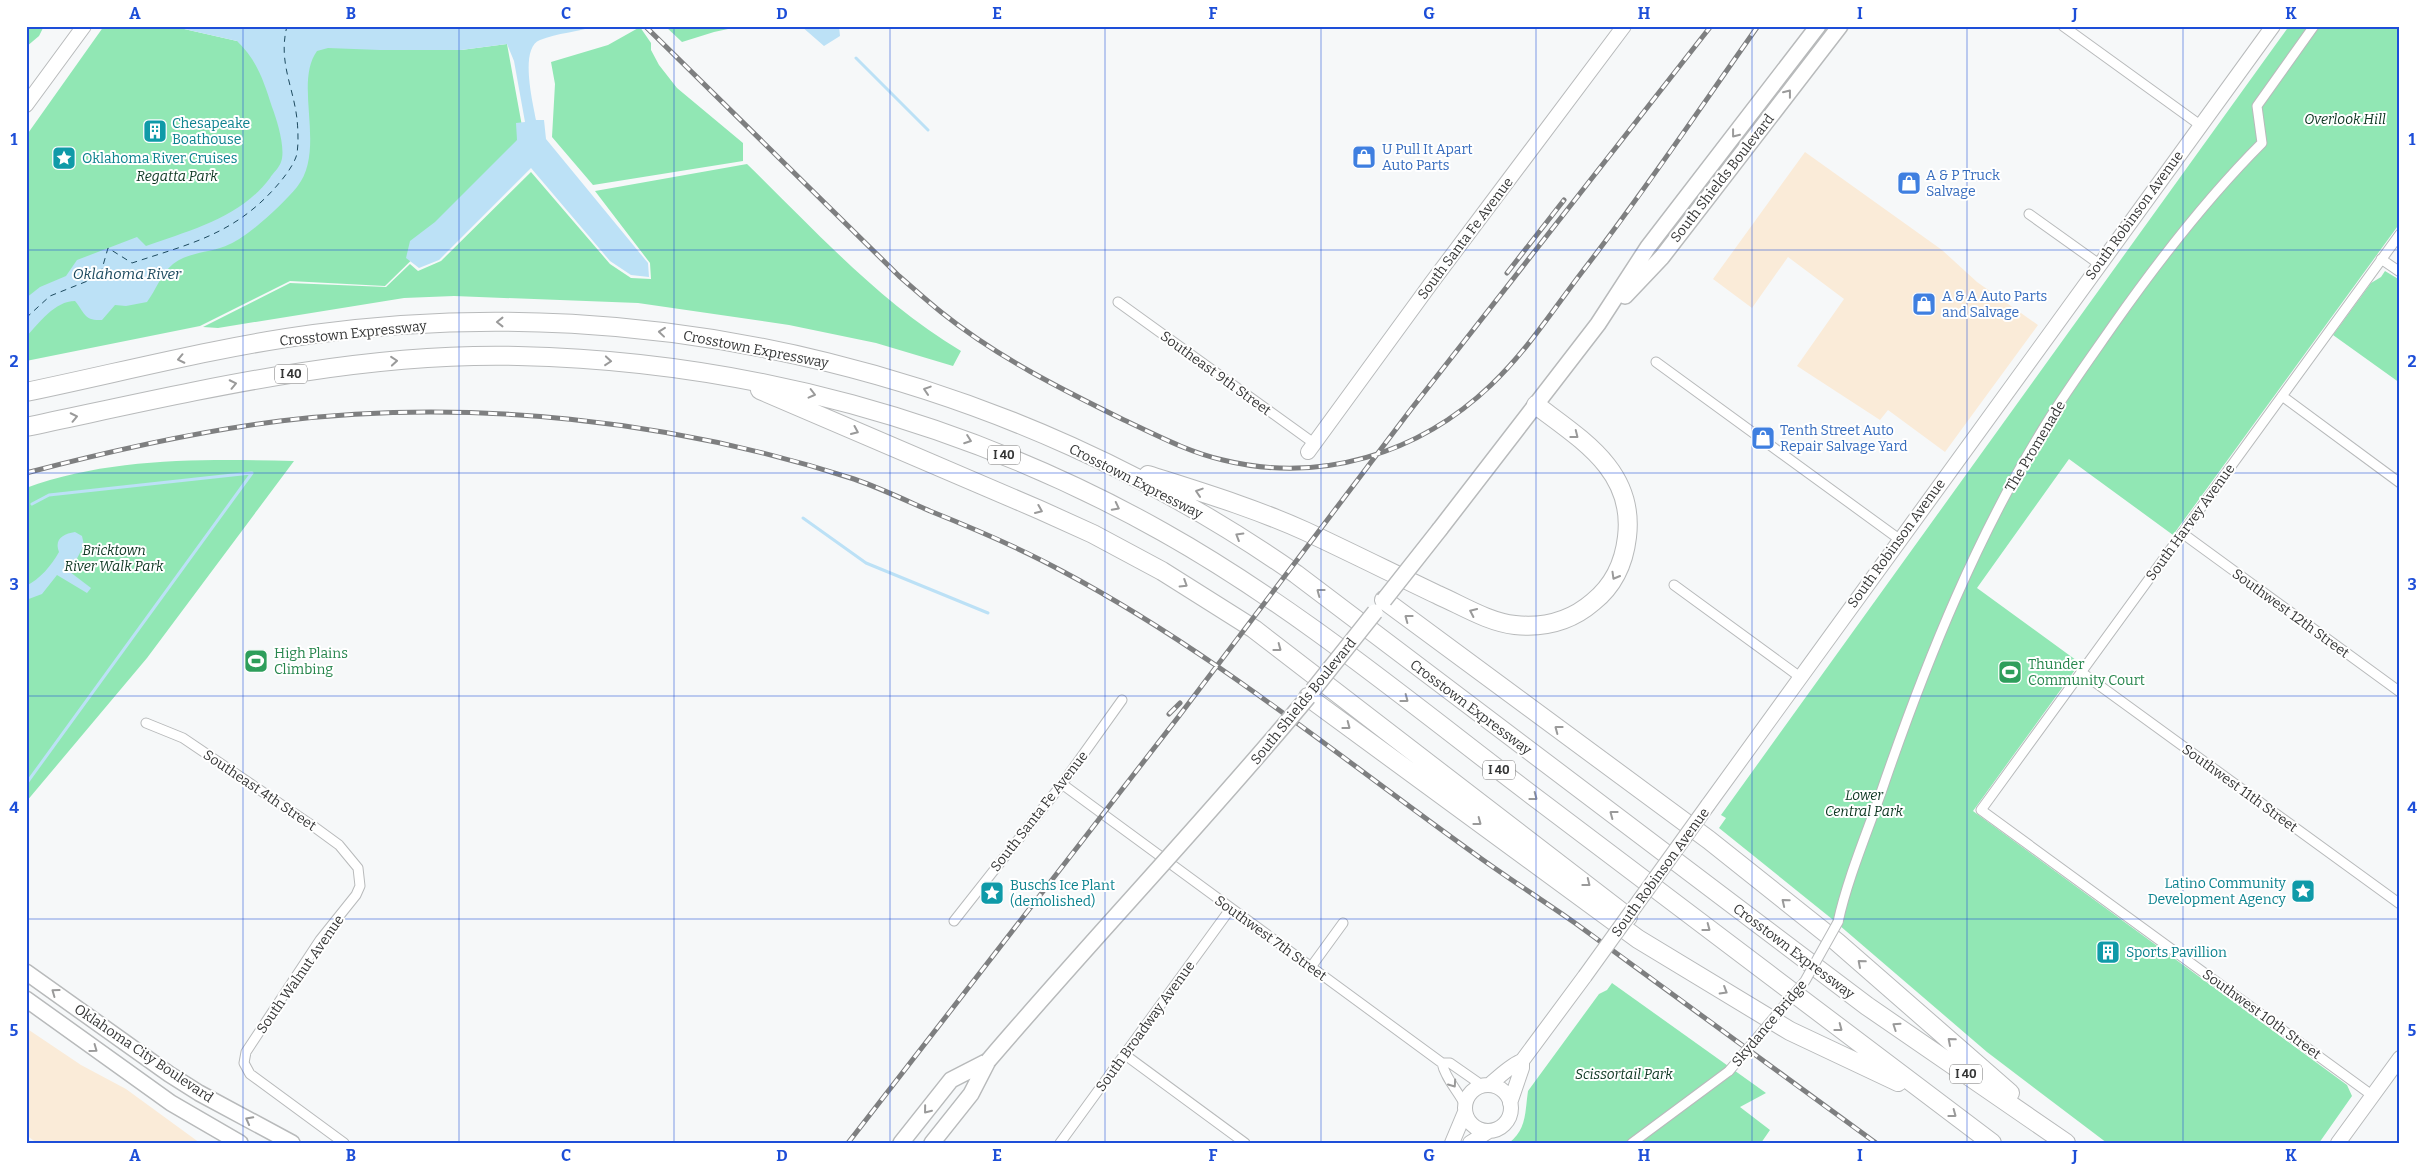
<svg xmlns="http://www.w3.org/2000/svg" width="2426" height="1169" font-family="Bitter,serif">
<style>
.commercial{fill:#faebd8}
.green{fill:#91e7b4}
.water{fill:#bce1f6}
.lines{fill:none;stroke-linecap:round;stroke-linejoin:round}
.stream{stroke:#bce1f6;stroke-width:3}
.ferry{stroke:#1d4a5f;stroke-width:1;stroke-dasharray:6 5;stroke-linecap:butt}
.street-casing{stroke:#b8babb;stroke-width:11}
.secondary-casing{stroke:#b8babb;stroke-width:16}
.primary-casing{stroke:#b8babb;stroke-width:18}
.highway-casing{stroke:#b8babb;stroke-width:20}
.street{stroke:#fff;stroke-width:9}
.secondary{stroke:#fff;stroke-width:14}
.primary{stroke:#fff;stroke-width:15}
.highway{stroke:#fff;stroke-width:18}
.rail-casing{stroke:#7e7f80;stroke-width:5}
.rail{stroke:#fff;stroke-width:3;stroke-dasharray:9;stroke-linecap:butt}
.street-bridge-casing{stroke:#b8babb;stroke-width:11;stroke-linecap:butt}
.secondary-bridge-casing{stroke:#b8babb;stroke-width:16;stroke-linecap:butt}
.primary-bridge-casing{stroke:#b8babb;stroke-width:18;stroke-linecap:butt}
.street-bridge{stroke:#fff;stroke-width:9}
.secondary-bridge{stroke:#fff;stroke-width:14}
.primary-bridge{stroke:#fff;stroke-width:15}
.oneway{stroke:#9a9a9a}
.grid{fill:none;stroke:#1d4ed8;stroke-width:1;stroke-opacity:0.55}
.labels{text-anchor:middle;stroke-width:4;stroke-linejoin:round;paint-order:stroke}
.shield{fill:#fff;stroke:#727272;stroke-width:1}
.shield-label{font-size:12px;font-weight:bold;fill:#353636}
.park-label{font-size:14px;font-style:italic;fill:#0b3520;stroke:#fff}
.culture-label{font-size:14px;fill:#0d838f;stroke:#fff;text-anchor:start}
.shop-label{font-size:14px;fill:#366cbe;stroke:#fff;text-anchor:start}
.street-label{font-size:14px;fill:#353636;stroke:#fff}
.leisure-label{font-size:14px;fill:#27864d;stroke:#fff;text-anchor:start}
.water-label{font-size:15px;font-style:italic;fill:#1d4a5f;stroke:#fff}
.neatline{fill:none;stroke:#1d4ed8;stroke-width:2}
.grid-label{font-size:16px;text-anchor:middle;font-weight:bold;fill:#1d4ed8}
</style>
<rect width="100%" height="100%" fill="#f6f8f9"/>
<path class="commercial" d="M1805,152l137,98 35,32 61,43 -93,127 -57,-42 -8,10 -83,-54 47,-67 -56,-42 -36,51 -39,-29z
M26,1028l55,37 45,24 74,54h-163l-11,-8z"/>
<path class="green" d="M26,26h18l-5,10 -13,11z
M104,26h67l66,15 224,9 46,-6 19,104 -141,138 -95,-5 -90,45 -174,35v-225z
M665,26h77l-28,6 -32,10z
M2289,26h111v197l-227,312 -104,-76 -92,129 103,75 -107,148 374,274 5,11 -33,47h-212l-120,-91 -155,-133 -113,-91 7,-10 -5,-3z
M640,27l11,16v7l8,15 18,23 66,55v18l-150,24 -41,-48 3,-53 -4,-22 57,-17z
M747,164c68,66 132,138 214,187l-8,15 -77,-23 -87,-18 -151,-22 -184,-7 -50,2 -186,30 -15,-1 87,-44 96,4 24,-23 8,7 23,-10 90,-89 79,92 21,14 20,1 -1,-16 -55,-72z
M2385,271l15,9v103l-67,-48 38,-52 10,-6z
M294,461l-147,197 -121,144v-314c84,-31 180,-29 268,-27z
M1612,983l154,110 -26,14 30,23 -9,13h-252c18,-14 16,-32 19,-52l71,-97 8,-4z"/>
<path class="water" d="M171,26h425c-18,6 -39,7 -56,14 -21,8 -7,63 -4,80h8l2,19 102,124 1,14 -18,-2 -21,-14 -79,-93 -92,92 -20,8 -13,-10 4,-17 25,-19 82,-82 -1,-17 9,-1 -11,-61 -7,-17 -46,6h-81l-52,-2 -11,3c-24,33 10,98 -20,136 -14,17 -48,49 -67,57 -18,9 -40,7 -57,20 -12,10 -17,26 -26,38l-21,4 -11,-1 -13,15c-18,1 -17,-7 -27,-19 -20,0 -36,22 -49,36v-39l14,-11 26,-11 11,-16 60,-23 9,9c45,-16 94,-28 124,-68 3,-5 9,-10 11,-16 5,-13 -4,-42 -9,-55 -8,-25 -15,-47 -35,-66z
M801,26h38l1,10 -16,10z
M75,532l7,4 2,9 -14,27 21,16 -4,5 -30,-18 -15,19 -16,6v-14c14,-7 25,-20 33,-34 -5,-13 4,-18 16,-20z"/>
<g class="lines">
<path class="stream" d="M856,58l72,72
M32,504l17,-9 202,-22
M803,518l63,45 122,50
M26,784l226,-311"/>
<path class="ferry" d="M26,318l24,-22 50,-20 8,-28 24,15c57,-19 100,-28 142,-74 8,-9 18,-21 22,-32 3,-9 2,-28 1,-38 -4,-34 -19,-57 -10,-93"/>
<g class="street-casing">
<path id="street" d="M2063,26l137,99
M2029,214l70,50
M2381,259l19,13
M1118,302l197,142
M1656,362l243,177
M2282,396l118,87
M2182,533l218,159
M1674,585l126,92
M2081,672l319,232
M146,723l37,15 130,88 26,19 19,23 2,18 -4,9 -36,45 -74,112 -2,11 6,11 94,69
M1062,784l380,279c3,15 16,28 23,42
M954,921l108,-137 60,-84
M1838,922c10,-46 32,-96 47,-141 43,-124 92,-245 161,-357 21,-34 45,-67 68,-100 45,-64 93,-126 148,-181l-5,-37 57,-80
M1311,967l32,-44
M1124,1054l121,89
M1442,1063h8l33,23
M2373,1096l-392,-286 419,-576
M1060,1143l171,-235
M1632,1143l97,-72"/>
</g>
<g class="secondary-casing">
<path id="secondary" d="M26,105l58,-79
M1308,452l124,-170 192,-256
M1708,805l565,-779
M1465 1108a23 23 0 1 1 46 0a23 23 0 1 1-46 0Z
M1489,1085c9,-7 23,-21 33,-24l63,-85
M1510,1103l12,-35v-7
M1452,1143l13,-31
M1470,1143l19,-12
M2338,1143l62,-85"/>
</g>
<g class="primary-casing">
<path id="primary" d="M1625,296l37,-39 178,-231
M1440,529l158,-205 50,-77 170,-221
M26,972l143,102 30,19 93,50
M26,999l145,104 69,40
M901,1143l50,-63 37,-19
M932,1143l39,-49 17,-33"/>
</g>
<g class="highway-casing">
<path id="highway" d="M760,390l280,120 53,24 69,37 92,58 374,288
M26,392c96,-20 191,-45 288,-58 342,-47 699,42 982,240l571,432 199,137
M26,427c162,-34 325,-75 492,-71 227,5 448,65 645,176 134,75 256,178 378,270 150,114 301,227 451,341
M1148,475c53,17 106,33 157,56 45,21 89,43 133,64 25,11 50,27 77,30 29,3 56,-4 78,-23 20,-16 31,-39 34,-65 8,-66 -45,-97 -91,-132
M1384,600l325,240 128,102 173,151
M1308,697l330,242 152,92 108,51"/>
</g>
<use href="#street" class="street"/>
<use href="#secondary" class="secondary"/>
<use href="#primary" class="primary"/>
<use href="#highway" class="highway"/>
<g class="rail-casing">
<path id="rail" d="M645,26l254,250c14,12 28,25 42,36 56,45 120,77 183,108 32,15 64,32 99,40 97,24 196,-6 268,-75 35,-33 62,-75 91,-113 62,-80 118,-164 176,-246
M1507,273l57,-73
M26,473c84,-22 168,-41 254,-52 190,-23 392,-1 574,58 26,9 51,21 76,32 45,18 90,37 132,60 147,78 276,185 410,281 34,25 69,47 103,71 101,73 200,147 301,220
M1169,714l11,-11
M848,1143l331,-427 233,-308 299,-382"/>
</g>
<use href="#rail" class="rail"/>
<g class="street-bridge-casing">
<path id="street-bridge" d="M1729,1071l76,-90 33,-59"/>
</g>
<g class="secondary-bridge-casing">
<path id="secondary-bridge" d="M1585,976l123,-171"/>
</g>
<g class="primary-bridge-casing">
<path id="primary-bridge" d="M1384,600l56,-71
M1313,690l62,-78
M988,1061c105,-123 217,-240 320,-364"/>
</g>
<use href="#street-bridge" class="street-bridge"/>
<use href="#secondary-bridge" class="secondary-bridge"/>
<use href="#primary-bridge" class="primary-bridge"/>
</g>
<defs><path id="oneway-chevron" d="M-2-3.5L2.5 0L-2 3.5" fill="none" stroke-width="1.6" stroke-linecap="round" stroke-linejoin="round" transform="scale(1.25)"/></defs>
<g class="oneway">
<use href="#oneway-chevron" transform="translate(1788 93) rotate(-52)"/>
<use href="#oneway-chevron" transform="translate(1735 134) rotate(128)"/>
<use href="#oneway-chevron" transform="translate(500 322) rotate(-180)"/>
<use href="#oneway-chevron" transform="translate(662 332) rotate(-174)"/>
<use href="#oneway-chevron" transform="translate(181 359) rotate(168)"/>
<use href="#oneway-chevron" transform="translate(394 361) rotate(-5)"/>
<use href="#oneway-chevron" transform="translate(608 361) rotate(5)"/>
<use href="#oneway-chevron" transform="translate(233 384) rotate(-12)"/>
<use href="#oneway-chevron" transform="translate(927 390) rotate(-162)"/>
<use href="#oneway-chevron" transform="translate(812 394) rotate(14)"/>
<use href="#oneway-chevron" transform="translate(74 417) rotate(-12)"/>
<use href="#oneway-chevron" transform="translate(855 431) rotate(24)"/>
<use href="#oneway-chevron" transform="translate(1575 435) rotate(38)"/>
<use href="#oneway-chevron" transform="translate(968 440) rotate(20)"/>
<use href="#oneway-chevron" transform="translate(1199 492) rotate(-162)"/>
<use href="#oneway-chevron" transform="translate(1116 507) rotate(27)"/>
<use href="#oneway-chevron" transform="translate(1039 510) rotate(23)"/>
<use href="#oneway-chevron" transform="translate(1239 536) rotate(-149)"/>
<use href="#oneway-chevron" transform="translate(1615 576) rotate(120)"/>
<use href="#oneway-chevron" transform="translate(1184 584) rotate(32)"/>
<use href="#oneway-chevron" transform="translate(1320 592) rotate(-143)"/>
<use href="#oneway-chevron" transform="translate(1473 612) rotate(-155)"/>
<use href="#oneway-chevron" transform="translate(1408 618) rotate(-143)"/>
<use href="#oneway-chevron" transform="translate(1278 648) rotate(37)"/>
<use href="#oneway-chevron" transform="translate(1405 699) rotate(37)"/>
<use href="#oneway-chevron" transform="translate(1347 726) rotate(37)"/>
<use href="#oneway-chevron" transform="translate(1558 729) rotate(-143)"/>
<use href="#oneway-chevron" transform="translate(1534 797) rotate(37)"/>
<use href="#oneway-chevron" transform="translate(1613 814) rotate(-143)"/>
<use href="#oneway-chevron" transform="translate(1478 822) rotate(37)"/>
<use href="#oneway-chevron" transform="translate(1587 883) rotate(38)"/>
<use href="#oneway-chevron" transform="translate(1785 902) rotate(-141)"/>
<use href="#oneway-chevron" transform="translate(1707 928) rotate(37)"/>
<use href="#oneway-chevron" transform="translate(1861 963) rotate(-139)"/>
<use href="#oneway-chevron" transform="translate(1724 991) rotate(31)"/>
<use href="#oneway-chevron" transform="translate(55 992) rotate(-144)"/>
<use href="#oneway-chevron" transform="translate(1896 1026) rotate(-146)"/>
<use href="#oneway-chevron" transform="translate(1839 1028) rotate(37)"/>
<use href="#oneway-chevron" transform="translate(1951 1041) rotate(-139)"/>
<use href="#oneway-chevron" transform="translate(94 1049) rotate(36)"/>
<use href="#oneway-chevron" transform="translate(1453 1084) rotate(55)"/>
<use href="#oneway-chevron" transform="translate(927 1110) rotate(129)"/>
<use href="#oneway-chevron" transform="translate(1953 1114) rotate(37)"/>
<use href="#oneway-chevron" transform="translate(249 1120) rotate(-152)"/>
</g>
<path class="grid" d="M243,26v1117M459,26v1117M674,26v1117M890,26v1117M1105,26v1117M1321,26v1117M1536,26v1117M1752,26v1117M1967,26v1117M2183,26v1117M26,250h2374M26,473h2374M26,696h2374M26,919h2374"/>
<defs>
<g id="building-square" transform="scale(1.25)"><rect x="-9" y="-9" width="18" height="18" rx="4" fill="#0f9aa8" stroke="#fff"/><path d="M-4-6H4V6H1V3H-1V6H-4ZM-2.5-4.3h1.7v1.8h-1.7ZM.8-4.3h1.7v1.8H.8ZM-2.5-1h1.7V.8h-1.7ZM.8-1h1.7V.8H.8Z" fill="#fff"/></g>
<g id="shop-square" transform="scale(1.25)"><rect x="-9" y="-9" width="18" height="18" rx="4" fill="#3f7fe0" stroke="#fff"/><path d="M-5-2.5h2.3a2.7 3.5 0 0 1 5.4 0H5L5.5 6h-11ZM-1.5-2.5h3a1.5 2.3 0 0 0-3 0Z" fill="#fff"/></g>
<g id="sight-square" transform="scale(1.25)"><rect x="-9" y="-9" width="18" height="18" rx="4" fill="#0f9aa8" stroke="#fff"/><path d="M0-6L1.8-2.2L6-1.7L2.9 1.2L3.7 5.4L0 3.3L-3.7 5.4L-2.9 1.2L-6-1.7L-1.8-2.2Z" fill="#fff"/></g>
<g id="stadium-square" transform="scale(1.25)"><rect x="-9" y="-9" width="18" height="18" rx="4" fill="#2e9e5b" stroke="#fff"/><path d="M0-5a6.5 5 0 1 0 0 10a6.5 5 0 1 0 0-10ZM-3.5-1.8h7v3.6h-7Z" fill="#fff"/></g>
</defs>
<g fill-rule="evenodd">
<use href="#building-square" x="155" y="131"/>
<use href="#shop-square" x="1364" y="157"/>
<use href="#sight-square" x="64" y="158"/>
<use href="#shop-square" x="1909" y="183"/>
<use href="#shop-square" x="1924" y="304"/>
<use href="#shop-square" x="1763" y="438"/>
<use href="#stadium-square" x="256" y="661"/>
<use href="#stadium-square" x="2010" y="672"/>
<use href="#sight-square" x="2303" y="891"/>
<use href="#sight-square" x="992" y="893"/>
<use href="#building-square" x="2108" y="952"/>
</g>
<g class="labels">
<g class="shield">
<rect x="275" y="364.5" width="32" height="19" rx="4"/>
<rect x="988" y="445.5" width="32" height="19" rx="4"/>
<rect x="1483" y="760.5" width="32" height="19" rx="4"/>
<rect x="1950" y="1064.5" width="32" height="19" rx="4"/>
</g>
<g class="shield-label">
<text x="291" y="378">I 40</text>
<text x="1004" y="459">I 40</text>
<text x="1499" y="774">I 40</text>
<text x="1966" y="1078">I 40</text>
</g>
<g class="park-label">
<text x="2345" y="124">Overlook Hill</text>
<text x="177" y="181">Regatta Park</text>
<text x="114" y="555">Bricktown<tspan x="114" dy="16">River Walk Park</tspan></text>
<text x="1864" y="800">Lower<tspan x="1864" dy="16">Central Park</tspan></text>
<text x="1624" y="1079">Scissortail Park</text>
</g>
<g class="culture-label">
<text x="172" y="128">Chesapeake<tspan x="172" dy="16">Boathouse</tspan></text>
<text x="82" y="163">Oklahoma River Cruises</text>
<text x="2286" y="888" text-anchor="end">Latino Community<tspan x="2286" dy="16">Development Agency</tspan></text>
<text x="1010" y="890">Buschs Ice Plant<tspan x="1010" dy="16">(demolished)</tspan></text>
<text x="2126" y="957">Sports Pavillion</text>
</g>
<g class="shop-label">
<text x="1382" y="154">U Pull It Apart<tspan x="1382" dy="16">Auto Parts</tspan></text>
<text x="1926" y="180">A &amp; P Truck<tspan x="1926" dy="16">Salvage</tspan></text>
<text x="1942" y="301">A &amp; A Auto Parts<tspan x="1942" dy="16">and Salvage</tspan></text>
<text x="1780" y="435">Tenth Street Auto<tspan x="1780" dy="16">Repair Salvage Yard</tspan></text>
</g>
<g class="street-label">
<text transform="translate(1722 178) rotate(-52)" y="5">South Shields Boulevard</text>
<text transform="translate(2134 215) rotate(-54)" y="5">South Robinson Avenue</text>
<text transform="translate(1465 238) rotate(-53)" y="5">South Santa Fe Avenue</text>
<text transform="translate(353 333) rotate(-6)" y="5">Crosstown Expressway</text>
<text transform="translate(756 349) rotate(11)" y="5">Crosstown Expressway</text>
<text transform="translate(1216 373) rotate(36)" y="5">Southeast 9th Street</text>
<text transform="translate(2035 446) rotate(-59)" y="5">The Promenade</text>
<text transform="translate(1136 481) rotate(27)" y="5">Crosstown Expressway</text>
<text transform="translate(2190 522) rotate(-54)" y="5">South Harvey Avenue</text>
<text transform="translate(1896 543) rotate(-54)" y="5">South Robinson Avenue</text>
<text transform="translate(2291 613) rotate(36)" y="5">Southwest 12th Street</text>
<text transform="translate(1303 701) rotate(-51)" y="5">South Shields Boulevard</text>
<text transform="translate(1471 707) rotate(37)" y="5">Crosstown Expressway</text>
<text transform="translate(2240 788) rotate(36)" y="5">Southwest 11th Street</text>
<text transform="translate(260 790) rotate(34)" y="5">Southeast 4th Street</text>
<text transform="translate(1039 811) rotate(-52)" y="5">South Santa Fe Avenue</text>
<text transform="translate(1660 872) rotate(-54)" y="5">South Robinson Avenue</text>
<text transform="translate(1271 938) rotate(36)" y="5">Southwest 7th Street</text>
<text transform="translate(1794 951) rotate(37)" y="5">Crosstown Expressway</text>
<text transform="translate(300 974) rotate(-55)" y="5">South Walnut Avenue</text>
<text transform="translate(2262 1014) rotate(36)" y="5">Southwest 10th Street</text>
<text transform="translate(1769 1023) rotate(-50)" y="5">Skydance Bridge</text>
<text transform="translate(1145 1026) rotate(-54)" y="5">South Broadway Avenue</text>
<text transform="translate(144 1053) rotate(34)" y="5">Oklahoma City Boulevard</text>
</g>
<g class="leisure-label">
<text x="274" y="658">High Plains<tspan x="274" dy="16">Climbing</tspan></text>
<text x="2028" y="669">Thunder<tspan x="2028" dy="16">Community Court</tspan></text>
</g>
<g class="water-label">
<text x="127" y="279">Oklahoma River</text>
</g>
</g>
<rect width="2426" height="1169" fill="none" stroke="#ffffff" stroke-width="55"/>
<rect x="28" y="28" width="2370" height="1114" class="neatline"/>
<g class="grid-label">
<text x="135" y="19">A</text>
<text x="351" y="19">B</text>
<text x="566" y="19">C</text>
<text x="782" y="19">D</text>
<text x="997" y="19">E</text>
<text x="1213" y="19">F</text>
<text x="1429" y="19">G</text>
<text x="1644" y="19">H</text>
<text x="1860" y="19">I</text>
<text x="2075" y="19">J</text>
<text x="2291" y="19">K</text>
<text x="14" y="145">1</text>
<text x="2412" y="145">1</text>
<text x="14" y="367">2</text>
<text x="2412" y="367">2</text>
<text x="14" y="590">3</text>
<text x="2412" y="590">3</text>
<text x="14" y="813">4</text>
<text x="2412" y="813">4</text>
<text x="14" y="1036">5</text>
<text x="2412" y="1036">5</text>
<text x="135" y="1161">A</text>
<text x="351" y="1161">B</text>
<text x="566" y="1161">C</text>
<text x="782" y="1161">D</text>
<text x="997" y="1161">E</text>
<text x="1213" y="1161">F</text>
<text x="1429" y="1161">G</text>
<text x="1644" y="1161">H</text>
<text x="1860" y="1161">I</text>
<text x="2075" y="1161">J</text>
<text x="2291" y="1161">K</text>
</g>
</svg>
